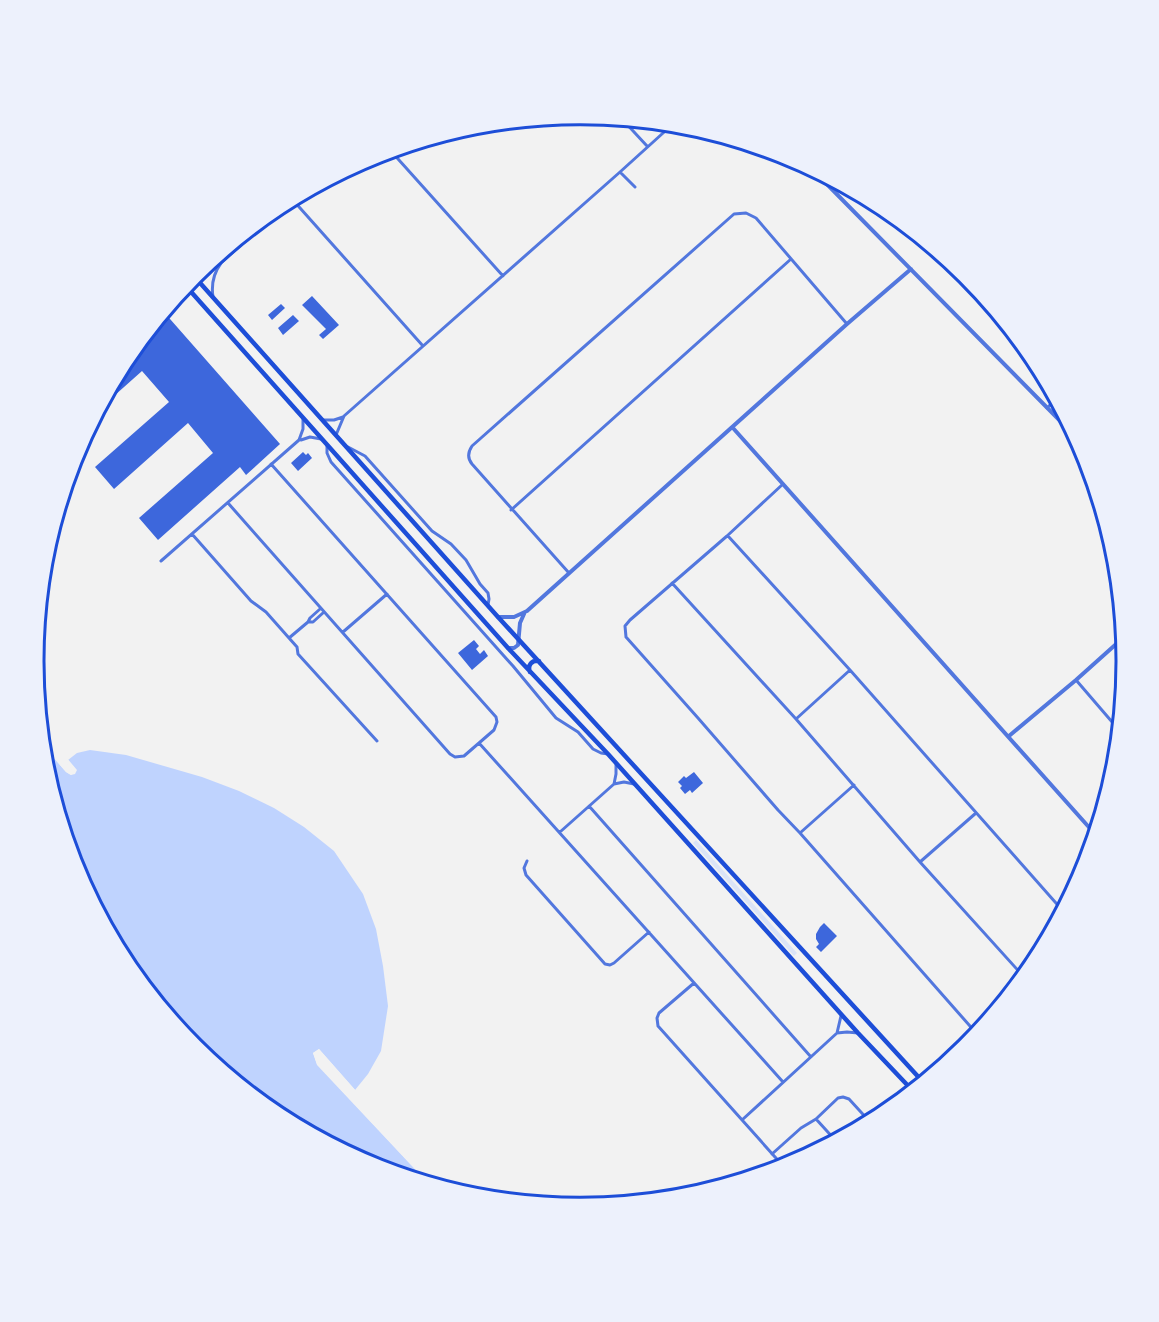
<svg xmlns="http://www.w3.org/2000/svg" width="1159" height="1322" font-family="Poppins,sans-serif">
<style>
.green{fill:#dbe4f7}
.water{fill:#bfd3fe}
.pier{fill:#f2f2f2}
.building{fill:#3d67dc}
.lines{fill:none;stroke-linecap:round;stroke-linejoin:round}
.minor{stroke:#5277de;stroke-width:3}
.tertiary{stroke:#5277de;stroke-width:4}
.primary{stroke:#1d4ed8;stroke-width:4.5}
.rim{fill:none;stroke:#1d4ed8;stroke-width:3}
</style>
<rect width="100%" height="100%" fill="#f2f2f2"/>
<path class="green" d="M696,840l101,113 -3,3 -101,-113z"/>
<path class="water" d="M41,743l25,29 5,3 5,-5 -8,-10 9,-7 13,-3 36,5 76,22 37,14 35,17 30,19 30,24 29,43 13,35 7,37 5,40 -7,45 -13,23 -13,16 -36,-41 -6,4 4,12 111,118 -58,-17 -94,-51 -83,-68 -68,-83 -51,-94 -31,-103z"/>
<path class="pier" d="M41,740l2,1 25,29 5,1 -8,-10 1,-4 11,13 -2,4 -4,1 -5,-3 -25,-29z
M319,1049l38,43h-4l-35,-39 -2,1 4,9 110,118 1,3 -3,-1 -111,-119 -4,-11z"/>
<path class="building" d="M312,296l27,29 -16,14 -4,-4 7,-6 -24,-24z
M281,304l4,4 -13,12 -4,-5z
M163,311l117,133 -34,31 -6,-8 -82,73 -19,-22 74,-65 -25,-30 -74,66 -19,-22 74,-65 -27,-31 -46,41 29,-55z
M293,315l6,6 -16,14 -5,-7z
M303,452l3,3 2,-2 4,5 -14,13 -7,-8z
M474,640l5,6 -3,3 4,5 4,-4 4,6 -16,14 -14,-17z
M694,772l9,11 -11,10 -2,-3 -5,4 -5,-6 2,-2 -4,-4 6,-6 2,2z
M824,923l13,13 -16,16 -5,-5 3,-3 -3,-5v-5l4,-7z"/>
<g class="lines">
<path class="minor" d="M622,119l25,27
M390,150l113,126
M620,172l15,15
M292,199l131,147
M250,228l4,4
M200,269l12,-2 7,-3
M213,297c-2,-13 0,-23 8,-34l74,-67
M1047,408l9,-9
M323,420h11l9,-3
M336,435l8,-19 276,-244 53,-48
M301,440l9,-3 11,2
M327,446v7l4,9 182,204 43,52 22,14 15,17 8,4 7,1
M348,447l17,9 67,75 19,13 15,16 14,24 8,9 1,6 -1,6
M783,484l-56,52 -97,84 -5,6 1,11 72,81 80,92 22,23 177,201
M228,503l222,251 5,3 9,-1 30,-26 3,-8 -1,-5 -225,-253
M511,510l280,-251
M192,534l59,67 15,11 23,26 8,9 1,7 79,87
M728,536l122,134 213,241
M161,561l138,-121 4,-11v-10
M569,573l-97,-109c-5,-6 -4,-12 0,-18l262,-232 12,-1 10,5 91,106
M672,583l124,136 124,143 104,115
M308,622h5l11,-10
M343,632l44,-38
M289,638l19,-16 2,-4 10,-9
M1076,680l43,50
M796,719l54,-49
M479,743l304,339
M614,784l2,-10v-9
M589,806l222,251
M560,832l54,-48 10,-2 10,2
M800,833l54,-48
M527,861l-3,7 2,7 79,89 5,1 4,-2 35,-31
M920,862l56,-49
M694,983l-35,30 -2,5 1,8 126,141
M837,1033l10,-1 11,1
M816,1119l20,22
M742,1120l95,-87 4,-17
M772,1154l29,-26 15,-9 22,-21 5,-1 6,2 21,23"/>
<path class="tertiary" d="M811,168l266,270
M733,428l362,406
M498,617h16l13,-6 320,-287 64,-55
M508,648h6l4,-3 2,-22 4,-9
M1009,736l67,-56 48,-43"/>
<path class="primary" d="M193,275l305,342 425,465
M185,285l323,363 100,106 250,279 55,58
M530,672c-3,-7 2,-12 9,-11"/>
</g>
<path d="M0 0H1159V1322H0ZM44 661a536 536 0 1 1 1072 0a536 536 0 1 1-1072 0Z" fill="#edf1fc" fill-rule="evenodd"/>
<path class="rim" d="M44 661a536 536 0 1 1 1072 0a536 536 0 1 1-1072 0Z"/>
</svg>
